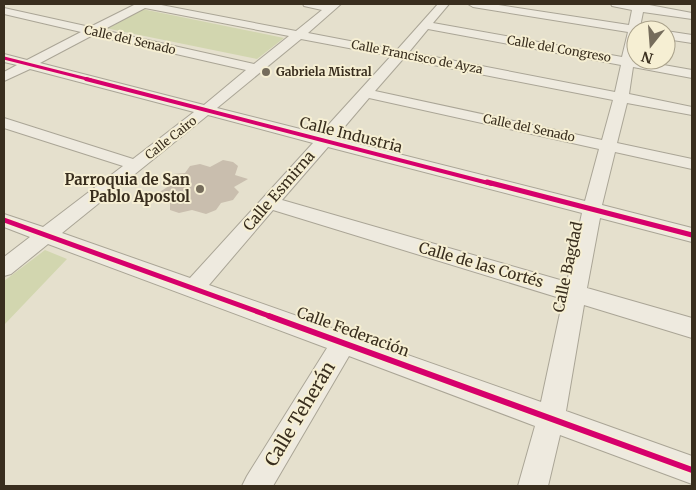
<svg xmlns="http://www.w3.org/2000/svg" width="696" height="490" font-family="Merriweather,serif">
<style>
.green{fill:#d2d6af}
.building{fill:#c9beae}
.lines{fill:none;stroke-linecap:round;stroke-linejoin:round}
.minor-casing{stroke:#aaa596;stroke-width:2}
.minor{fill:#eeeadf;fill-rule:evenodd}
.cycleway-far3-casing{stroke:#f6efd3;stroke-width:5}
.cycleway-far2-casing{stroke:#f6efd3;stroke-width:6}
.cycleway-far1-casing{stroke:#f6efd3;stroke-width:8}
.cycleway-casing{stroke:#f6efd3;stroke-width:9}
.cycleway-far3{stroke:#d6006c;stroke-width:3}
.cycleway-far2{stroke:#d6006c;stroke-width:4}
.cycleway-far1{stroke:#d6006c;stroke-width:5}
.cycleway{stroke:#d6006c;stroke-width:6}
.poi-dot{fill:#756c5b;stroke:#f6efd3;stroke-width:2}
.labels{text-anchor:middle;stroke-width:4;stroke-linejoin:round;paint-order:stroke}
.far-street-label{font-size:12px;fill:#392e1e;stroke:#f6efd3}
.far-poi-label{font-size:12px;font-weight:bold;fill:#392e1e;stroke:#f6efd3;text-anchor:start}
.street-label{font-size:15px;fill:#392e1e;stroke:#f6efd3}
.poi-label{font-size:15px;font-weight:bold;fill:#392e1e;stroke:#f6efd3;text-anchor:end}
.near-street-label{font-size:18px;fill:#392e1e;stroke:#f6efd3}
</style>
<rect width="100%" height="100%" fill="#e5e0cd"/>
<path class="green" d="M142,9l142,29 -27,21 -152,-31z
M45,250l22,9 -63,66v-44z"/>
<path class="building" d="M223,160l10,2 5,4 -3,9 13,4 -14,8 5,5 -6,8 -12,3 -5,7 -10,4 -14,-4 -13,3 -9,-3v-8l-15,-7 14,-9 -2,-8 6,-4 12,-1 5,-7 10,-2 10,3z"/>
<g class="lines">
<g class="minor-casing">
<path id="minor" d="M136,4h20l140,27 26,-21 -18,-4 -1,-2h38l-33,29 89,17 41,-46h11l-16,19 189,34 6,-25 -155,-25 -5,-3h24l137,21 3,-15 -20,-4 -1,-2h33l48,9v6l-49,-7 -3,15 4,3h-8l-1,30 57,10v8l-59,-11 -4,27 63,13v8l-65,-12 -10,40 75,16v10l-77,-17 -13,53 90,23v14l-92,-24 -13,70 105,30v20l-108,-33 -18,106 126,45v28l-132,-49 -12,51h-30l17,-60 -186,-70 -76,130h-31l5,-10 80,-128 -279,-104 -37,30 -7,2v-19l26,-20 -26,-10v-13l39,13 80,-61 -119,-38v-10l129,41 61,-47 -164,-43 -26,12v-9l13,-7 -13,-3v-8l23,6 54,-28 -77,-18v-6l86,19zM145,8l144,28 -35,28 -151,-34zM428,29l193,36 -6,27 -206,-40zM93,35l153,35 -42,35 -164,-42zM301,39l90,17 -71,78 -103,-26zM403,59l210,41 -11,40 -227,-49zM369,98l230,51 -14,52 -250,-63zM208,115l105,28 -123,135 -128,-45zM328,147l254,66 -15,69 -285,-82zM273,210l290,89 -22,103 -332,-117z
M666,31l26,4v8l-26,-4z"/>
</g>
<use href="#minor" class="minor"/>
<g class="cycleway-far3-casing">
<path id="cycleway-far3" d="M4,58l87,22"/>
</g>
<g class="cycleway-far2-casing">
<path id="cycleway-far2" d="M86,79l406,105"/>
</g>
<g class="cycleway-far1-casing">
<path id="cycleway-far1" d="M487,182l205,53
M4,220l268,97"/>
</g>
<g class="cycleway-casing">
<path id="cycleway" d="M269,316l423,154"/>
</g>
<use href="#cycleway-far3" class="cycleway-far3"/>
<use href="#cycleway-far2" class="cycleway-far2"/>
<use href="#cycleway-far1" class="cycleway-far1"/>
<use href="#cycleway" class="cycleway"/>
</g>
<g class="poi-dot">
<circle cx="266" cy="72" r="5"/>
<circle cx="200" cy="189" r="5"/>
</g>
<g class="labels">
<g class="far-street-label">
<text transform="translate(130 40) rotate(13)" y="4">Calle del Senado</text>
<text transform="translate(559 49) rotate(10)" y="4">Calle del Congreso</text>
<text transform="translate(417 57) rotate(11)" y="4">Calle Francisco de Ayza</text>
<text transform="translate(529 128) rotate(12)" y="4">Calle del Senado</text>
<text transform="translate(171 138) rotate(-38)" y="4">Calle Cairo</text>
</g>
<g class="far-poi-label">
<text x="276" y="76">Gabriela Mistral</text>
</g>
<g class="street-label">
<text transform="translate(351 135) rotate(14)" y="5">Calle Industria</text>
<text transform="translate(279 191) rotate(-49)" y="5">Calle Esmirna</text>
<text transform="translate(481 265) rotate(16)" y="5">Calle de las Cortés</text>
<text transform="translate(568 267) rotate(-78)" y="5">Calle Bagdad</text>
<text transform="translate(353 332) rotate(20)" y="5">Calle Federación</text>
</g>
<g class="poi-label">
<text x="190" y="185">Parroquia de San<tspan x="190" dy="17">Pablo Apostol</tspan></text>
</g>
<g class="near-street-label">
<text transform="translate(300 414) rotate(-59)" y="6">Calle Teherán</text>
</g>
</g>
<rect width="696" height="490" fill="none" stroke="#392e1e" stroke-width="10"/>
<g transform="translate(651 45) rotate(197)"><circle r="24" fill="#f6efd3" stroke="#aaa28b"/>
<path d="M0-4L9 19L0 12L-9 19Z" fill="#756c5b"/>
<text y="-8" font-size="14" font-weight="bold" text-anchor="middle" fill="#392e1e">N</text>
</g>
</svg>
